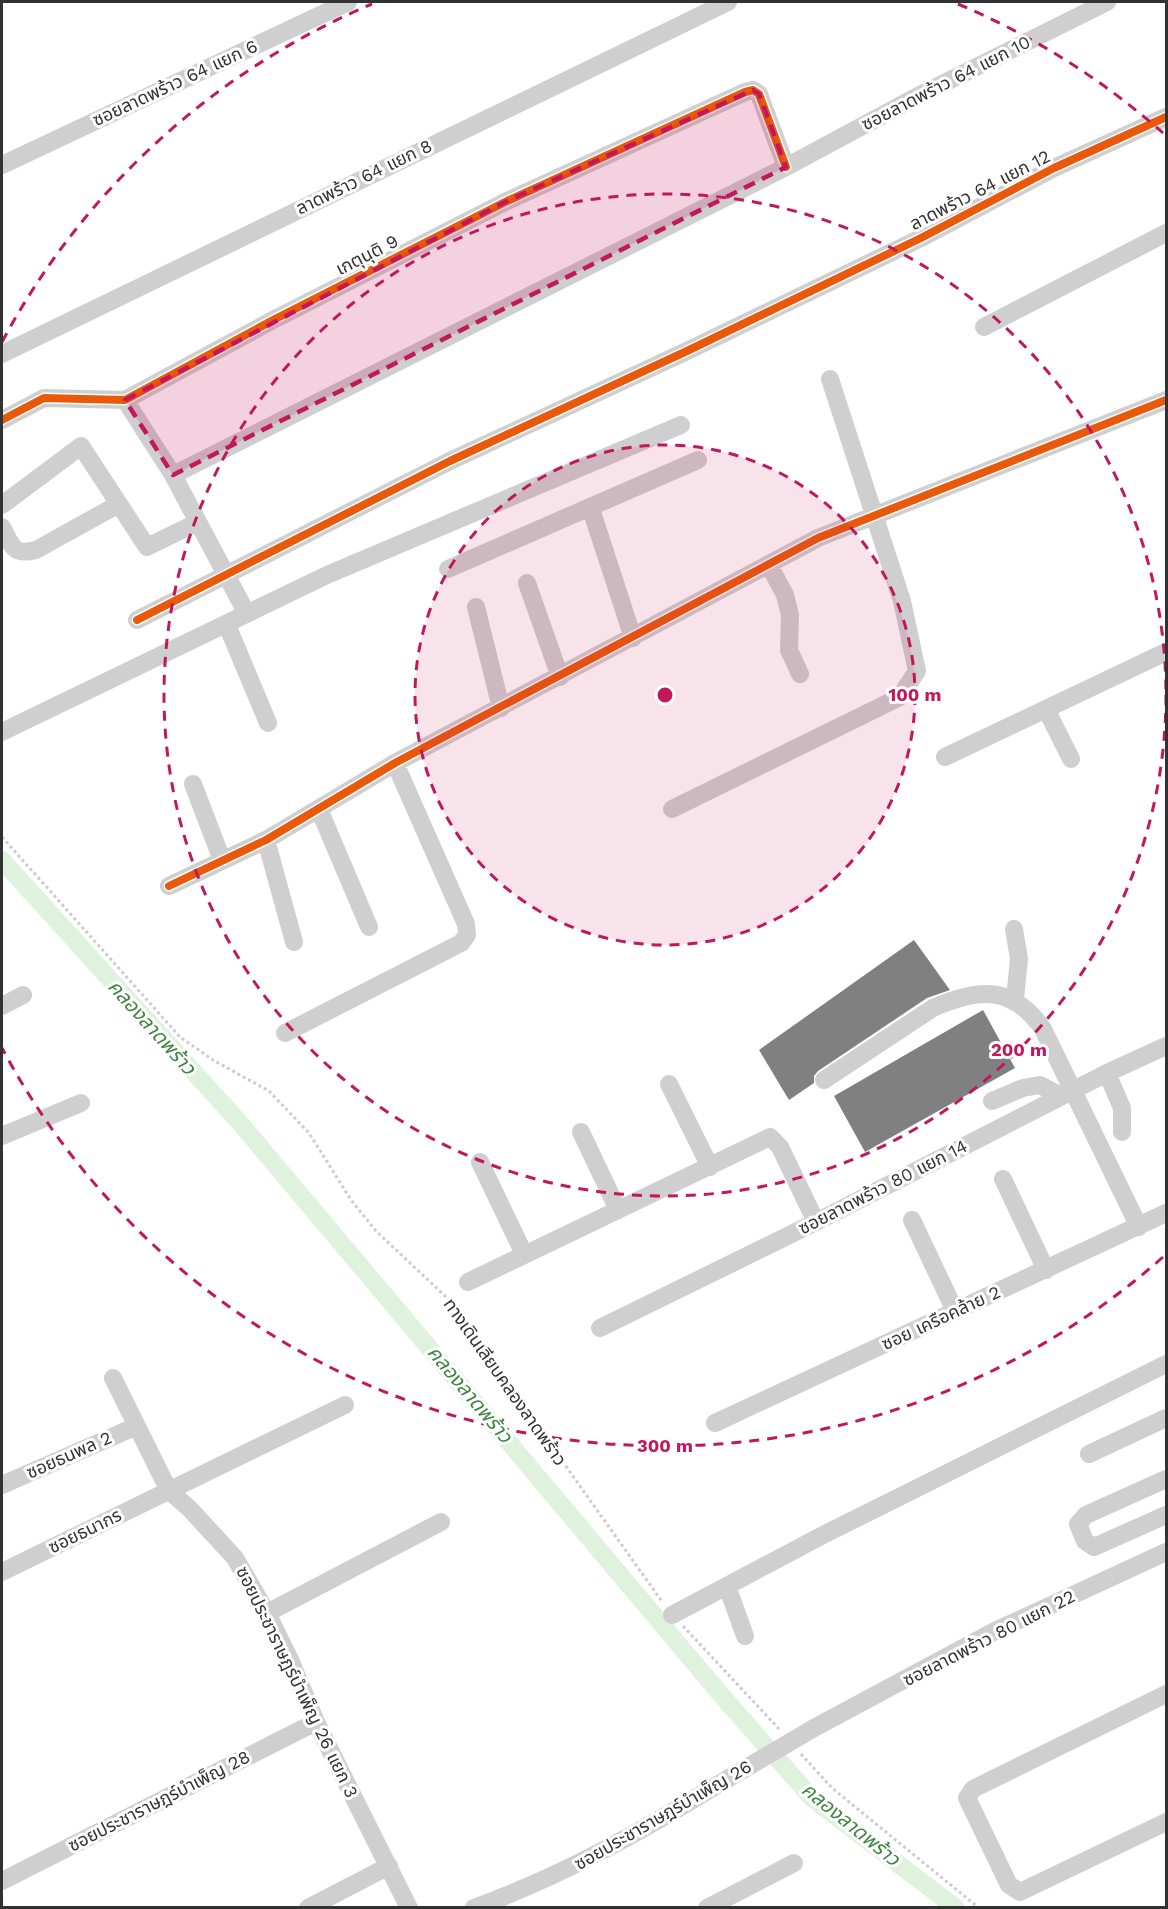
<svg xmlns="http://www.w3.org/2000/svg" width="1168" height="1909" font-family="'Work Sans','Noto Sans Thai',sans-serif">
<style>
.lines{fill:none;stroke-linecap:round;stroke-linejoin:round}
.canal{stroke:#def2de;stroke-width:18}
.building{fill:#808080}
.path{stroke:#cdcdcd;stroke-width:3;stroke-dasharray:3 3;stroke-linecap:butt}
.minor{stroke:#cfcfcf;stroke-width:18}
.minor-bridge{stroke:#cfcfcf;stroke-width:18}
.cycleway-casing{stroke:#fff;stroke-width:11}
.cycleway{stroke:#e8590c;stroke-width:8}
.marked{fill:#c2185b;fill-opacity:0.2;stroke:#c2185b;stroke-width:4.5;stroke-dasharray:12 8;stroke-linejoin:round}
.ring{fill:none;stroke:#c2185b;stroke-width:3;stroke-dasharray:10 8}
.labels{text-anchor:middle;stroke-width:6;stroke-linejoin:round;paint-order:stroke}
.street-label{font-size:18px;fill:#323232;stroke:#fff}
.water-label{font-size:20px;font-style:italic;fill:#3e853f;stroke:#fff}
.centre{fill:#c2185b;stroke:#fff;stroke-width:3}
.ring-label{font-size:18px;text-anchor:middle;font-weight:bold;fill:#c2185b;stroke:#fff;stroke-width:6;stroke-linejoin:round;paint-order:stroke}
</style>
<rect width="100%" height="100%" fill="#fff"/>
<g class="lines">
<path class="canal" d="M2,860l238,263 483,574 89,101 144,110"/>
</g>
<path class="building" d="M914,940l36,50 -23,8 -109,73 -4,5v7l-25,17 -30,-50z
M983,1010l32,58 -150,84 -31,-56z"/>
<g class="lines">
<path class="path" d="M2,837l178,200 33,23 56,31 40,42 42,67 25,31 69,65 218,307
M683,1626l96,103
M801,1754l31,34 147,120"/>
<path class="minor" d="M2,165l346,-163
M984,327l182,-94
M2,354l726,-352
M125,400l48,75 74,139
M2,420l42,-22 81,2 148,-80 234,-119 238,-109 8,-2 6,4 27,73
M173,475l613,-308 134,-72 187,-93
M2,505l79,-59 66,101 51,-25
M591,509l42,129
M2,527c10,19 11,29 34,23l83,-46
M769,565l16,30 5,20 -1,35 11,24
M448,569l250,-109
M527,583l33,94
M476,607l25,101
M137,620l313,-159 237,-110 234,-113 133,-70 112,-51
M227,625l41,98
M1046,709l25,50
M2,732l325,-157 354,-150
M945,757l221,-105
M193,784l29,76
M319,809l50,118
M672,809l228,-112 17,-26 -15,-70 -72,-222
M266,840l28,102
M169,886l97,-46 129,-77 423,-225 348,-138
M1014,929l5,30 -4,40
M2,1006l21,-11
M285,1033l176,-90 6,-8 -1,-11 -71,-161
M1107,1073l15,35v24
M824,1080l109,-72c46,-20 79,-23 110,21l96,198
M669,1084l41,83
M992,1101l31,-13 17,-3 21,11
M581,1132l37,78
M2,1136l79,-33
M480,1162l44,92
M1003,1179l43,91
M912,1220l43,91
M468,1282l302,-145 10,10 36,75
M600,1328l216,-106 291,-149 59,-27
M113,1378l56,113 20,17 46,50 32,55 24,49 25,60 93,186
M715,1423l451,-210
M1089,1454l77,-36
M1166,1479l-80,36 -8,9 7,17 9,6 72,-32
M2,1485l135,-59
M2,1572l343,-167
M727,1586l18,50
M267,1613l174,-91
M672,1615l151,-80 343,-171
M1166,1694l-193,95 -6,9 42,87 11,7 146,-70
M814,1728l179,-96 173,-80
M2,1881l314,-159
M308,1908l81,-42
M474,1908c93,-34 171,-79 255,-130
M707,1908l87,-45"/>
<path class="minor-bridge" d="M729,1778l85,-50"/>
<g class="cycleway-casing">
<path id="cycleway" d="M2,420l42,-22 81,2 148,-80 234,-119 238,-109 8,-2 6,4 27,73
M137,620l313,-159 237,-110 234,-113 133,-70 112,-51
M169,886l97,-46 129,-77 423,-225 348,-138"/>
</g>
<use href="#cycleway" class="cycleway"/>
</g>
<path class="marked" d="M753,90l6,4 27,73 -613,308 -48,-75 382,-199z"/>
<circle cx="665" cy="695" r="250" fill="#c2185b" fill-opacity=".12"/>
<g class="ring">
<circle cx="665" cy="695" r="250"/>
<circle cx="665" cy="695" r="501"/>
<path d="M1163 1257A751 751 0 0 1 2 1048M2 342A751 751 0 0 1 372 4M958 4A751 751 0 0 1 1163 133"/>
</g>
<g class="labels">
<g class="street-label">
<text transform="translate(175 83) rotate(-25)" y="6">ซอยลาดพร้าว 64 แยก 6</text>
<text transform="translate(946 83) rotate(-27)" y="6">ซอยลาดพร้าว 64 แยก 10</text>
<text transform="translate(364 177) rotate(-26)" y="6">ลาดพร้าว 64 แยก 8</text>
<text transform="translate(980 190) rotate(-27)" y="6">ลาดพร้าว 64 แยก 12</text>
<text transform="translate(367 255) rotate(-27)" y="6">เกตุนุติ 9</text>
<text transform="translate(883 1187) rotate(-27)" y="6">ซอยลาดพร้าว 80 แยก 14</text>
<text transform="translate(941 1318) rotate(-25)" y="6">ซอย เครือคล้าย 2</text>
<text transform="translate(505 1382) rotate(55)" y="6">ทางเดินเลียบคลองลาดพร้าว</text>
<text transform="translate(69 1455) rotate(-24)" y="6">ซอยธนพล 2</text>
<text transform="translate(85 1531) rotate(-26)" y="6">ซอยธนากร</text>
<text transform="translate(989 1638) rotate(-27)" y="6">ซอยลาดพร้าว 80 แยก 22</text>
<text transform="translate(297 1682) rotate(64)" y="6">ซอยประชาราษฎร์บำเพ็ญ 26 แยก 3</text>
<text transform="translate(159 1801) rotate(-27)" y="6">ซอยประชาราษฎร์บำเพ็ญ 28</text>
<text transform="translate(663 1815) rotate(-30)" y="6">ซอยประชาราษฎร์บำเพ็ญ 26</text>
</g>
<g class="water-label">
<text transform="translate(152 1027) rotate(48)" y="7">คลองลาดพร้าว</text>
<text transform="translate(470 1394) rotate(50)" y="7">คลองลาดพร้าว</text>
<text transform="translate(851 1824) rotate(39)" y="7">คลองลาดพร้าว</text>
</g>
</g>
<circle cx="665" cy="695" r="9" class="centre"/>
<g class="ring-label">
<text x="915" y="701">100 m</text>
<text x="1019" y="1056">200 m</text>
<text x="665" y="1452">300 m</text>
</g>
<rect width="1168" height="1909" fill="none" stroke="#323232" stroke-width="6"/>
</svg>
